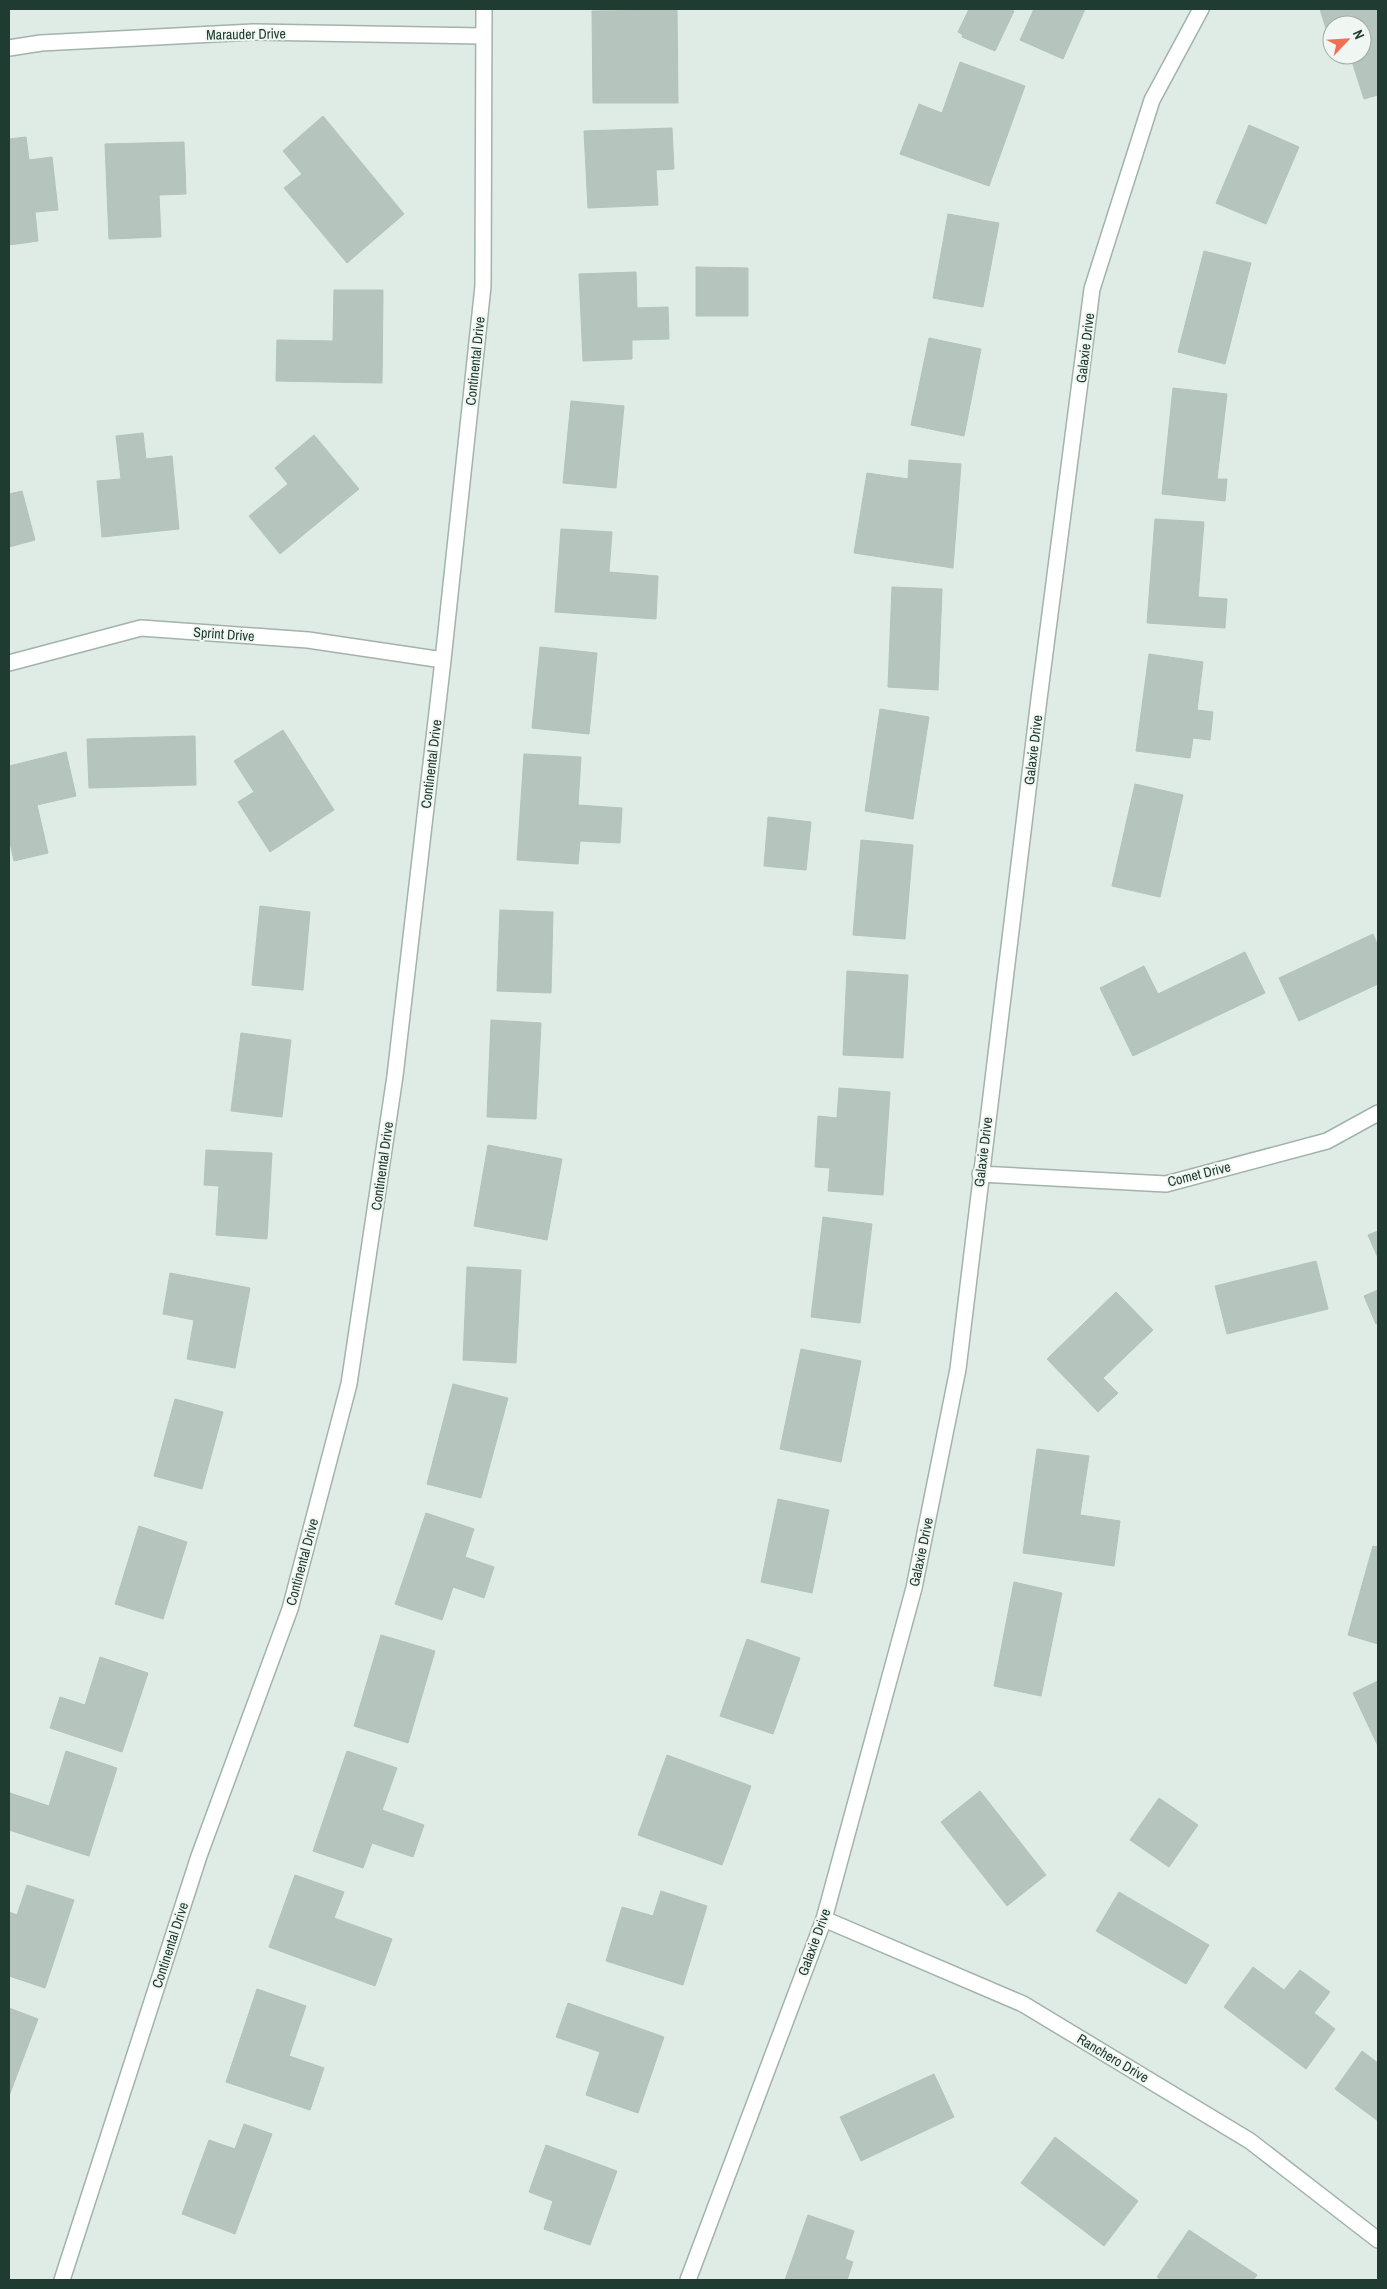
<svg xmlns="http://www.w3.org/2000/svg" width="1387" height="2289" font-family="'Archivo Narrow',sans-serif">
<style>
.building{fill:#b5c5bd;stroke:#b2c4bb}
.lines{fill:none;stroke-linecap:round;stroke-linejoin:round}
.minor-casing{stroke:#a2b3ab;stroke-width:18}
.minor{stroke:#fff;stroke-width:15}
.labels{text-anchor:middle;stroke-width:4;stroke-linejoin:round;paint-order:stroke}
.street-label{font-size:14px;fill:#203b31;stroke:#f0f7f3}
</style>
<rect width="100%" height="100%" fill="#dfebe5"/>
<path class="building" d="M969,9h40l5,2 -19,40 -33,-14 1,-2 -5,-3z
M1034,9h51l-22,50 -43,-19z
M1320,9h58v86l-14,4 -14,-44h12v-30h-30v8l-4,2z
M677,10l1,93h-85l-1,-92z
M960,62l65,24 -36,100 -89,-32 19,-50 23,9z
M323,116l81,98 -57,49 -63,-75 18,-14 -19,-23z
M1249,125l50,22 -33,77 -50,-21z
M672,128l2,41 -18,1 2,35 -70,3 -4,-77z
M26,137l3,23 23,-3 6,53 -23,2 3,29 -29,4v-106z
M184,142l2,52 -27,1 2,42 -52,2 -4,-95z
M948,214l51,9 -16,84 -50,-9z
M1204,251l47,12 -26,101 -47,-12z
M696,267l52,1v48h-52z
M636,272l1,36 31,-1 1,32 -37,1v19l-49,2 -4,-87z
M334,290h49l-1,93 -106,-2 1,-41 56,1z
M929,338l52,11 -17,87 -53,-11z
M1173,388l54,6 -10,85h10l-2,22 -63,-7z
M571,401l53,5 -8,82 -53,-5z
M143,433l3,26 26,-3 7,73 -77,8 -5,-56 24,-2 -5,-43z
M314,435l45,54 -79,65 -31,-38 39,-32 -13,-16z
M909,460l52,4 -8,104 -99,-15 13,-80 41,6z
M22,491l13,49 -26,7v-53z
M1155,519l49,3 -6,75 29,2 -2,29 -78,-5z
M561,529l51,3 -3,40 49,4 -2,43 -101,-7z
M892,587l50,2 -4,101 -50,-3z
M540,647l57,6 -8,81 -57,-6z
M1149,654l54,8 -6,48 16,2 -3,28 -17,-2 -3,20 -54,-7z
M880,709l49,8 -16,102 -48,-8z
M283,730l51,80 -64,42 -32,-50 16,-10 -20,-31z
M195,736l1,49 -107,3 -2,-49z
M66,752l10,44 -39,9 11,48 -34,8 -5,-23v-72z
M524,754l57,3 -3,48 44,3 -2,35 -40,-2 -2,23 -61,-4z
M1135,784l48,11 -23,102 -48,-11z
M768,817l43,5 -5,48 -42,-4z
M861,840l52,5 -8,94 -52,-4z
M260,906l50,6 -7,78 -51,-5z
M500,910l53,2 -2,81 -54,-2z
M1373,934l5,12v38l-79,37 -20,-43z
M1245,952l20,41 -132,63 -33,-68 44,-22 14,28z
M847,971l61,4 -5,83 -60,-3z
M491,1020l50,3 -5,96 -49,-2z
M241,1033l50,7 -9,77 -51,-6z
M839,1088l51,4 -7,103 -55,-4 2,-23 -15,-1 3,-51 19,2z
M488,1145l74,14 -15,81 -73,-14z
M206,1150l66,3 -5,86 -51,-4 3,-49 -15,-1z
M823,1217l49,7 -12,99 -49,-6z
M1378,1231v27l-10,-23z
M1316,1261l12,48 -101,25 -12,-48z
M467,1267l54,3 -5,93 -53,-3z
M170,1273l80,15 -15,80 -48,-9 7,-39 -31,-6z
M1378,1290v33l-2,1 -12,-28z
M1116,1292l37,38 -50,48 15,15 -20,19 -51,-53z
M801,1349l60,12 -20,101 -61,-13z
M453,1384l55,14 -27,100 -54,-14z
M175,1399l48,13 -21,77 -48,-13z
M1037,1449l52,7 -9,59 40,6 -6,45 -91,-13z
M778,1499l51,11 -17,83 -51,-11z
M426,1513l48,16 -9,28 29,10 -10,31 -31,-11 -11,33 -47,-16z
M139,1526l48,16 -24,77 -48,-15z
M1373,1546l5,1v97l-30,-9z
M1014,1582l48,11 -21,103 -47,-10z
M381,1635l54,16 -27,92 -54,-17z
M747,1639l53,19 -27,76 -53,-18z
M100,1657l48,16 -26,79 -72,-24 10,-31 25,8z
M1378,1681v65l-25,-53z
M66,1751l51,17 -28,88 -80,-26 1,-37 39,13z
M347,1751l50,17 -15,42 42,15 -11,32 -41,-14 -9,25 -50,-17z
M667,1755l84,31 -29,79 -84,-30z
M980,1791l66,84 -39,31 -66,-84z
M1159,1798l39,27 -29,42 -39,-27z
M295,1875l49,17 -10,26 58,21 -17,47 -106,-39z
M27,1885l47,15 -29,88 -36,-12v-64l8,3z
M661,1891l46,15 -24,79 -77,-24 16,-54 31,9z
M1119,1892l90,53 -23,39 -90,-53z
M1253,1967l31,23 16,-20 30,22 -16,21 21,16 -29,40 -82,-62z
M257,1989l49,17 -17,50 35,12 -14,42 -84,-28z
M568,2003l96,34 -26,76 -52,-18 14,-43 -44,-15z
M9,2008l29,11 -29,77z
M1362,2051l16,12v58l-43,-32z
M934,2074l20,43 -93,44 -21,-44z
M244,2124l28,10 -37,100 -53,-20 27,-74 26,9z
M1055,2137l83,64 -34,45 -83,-63z
M546,2145l71,26 -27,74 -46,-16 9,-28 -24,-9z
M808,2215l46,16 -9,28 8,3 -6,18h-62z
M1189,2230l68,45 -4,5h-92l-4,-3z"/>
<g class="lines">
<g class="minor-casing">
<path id="minor" d="M9,48l32,-5 212,-11 230,4
M9,663l132,-35 167,12 135,20
M980,1174l186,10 161,-43 51,-28
M824,1919l199,85 227,137 128,99
M62,2280l137,-424 91,-247 59,-225 46,-308 48,-416 40,-374 1,-277
M688,2280l136,-361 90,-331 44,-219 81,-670 53,-410 60,-189 49,-91"/>
</g>
<use href="#minor" class="minor"/>
</g>
<g class="labels">
<g class="street-label">
<text transform="translate(246 34) rotate(-1)" y="5">Marauder Drive</text>
<text transform="translate(1085 348) rotate(-83)" y="5">Galaxie Drive</text>
<text transform="translate(475 361) rotate(-84)" y="5">Continental Drive</text>
<text transform="translate(224 634) rotate(4)" y="5">Sprint Drive</text>
<text transform="translate(1033 750) rotate(-83)" y="5">Galaxie Drive</text>
<text transform="translate(431 764) rotate(-83)" y="5">Continental Drive</text>
<text transform="translate(983 1152) rotate(-83)" y="5">Galaxie Drive</text>
<text transform="translate(382 1166) rotate(-82)" y="5">Continental Drive</text>
<text transform="translate(1199 1174) rotate(-14)" y="5">Comet Drive</text>
<text transform="translate(921 1552) rotate(-78)" y="5">Galaxie Drive</text>
<text transform="translate(302 1562) rotate(-75)" y="5">Continental Drive</text>
<text transform="translate(814 1942) rotate(-70)" y="5">Galaxie Drive</text>
<text transform="translate(170 1945) rotate(-72)" y="5">Continental Drive</text>
<text transform="translate(1113 2058) rotate(31)" y="5">Ranchero Drive</text>
</g>
</g>
<rect width="1387" height="2289" fill="none" stroke="#203b31" stroke-width="20"/>
<g transform="translate(1347 40) rotate(65)"><circle r="24" fill="#f0f7f3" stroke="#9daca5"/>
<path d="M0-4L9 19L0 12L-9 19Z" fill="#f26f56"/>
<text y="-8" font-size="14" font-weight="bold" text-anchor="middle" fill="#203b31">N</text>
</g>
</svg>
